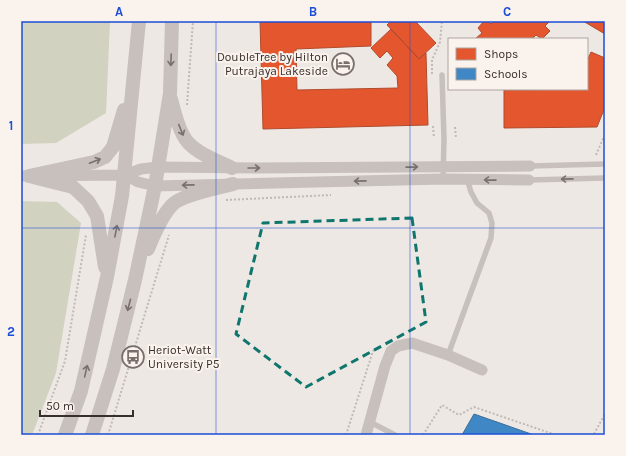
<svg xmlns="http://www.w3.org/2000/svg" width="626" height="456" font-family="Karla,sans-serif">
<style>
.green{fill:#d1d2bf}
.shops{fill:#e4572e;stroke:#b04b2d}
.schools{fill:#3f88c5;stroke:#3d6d97}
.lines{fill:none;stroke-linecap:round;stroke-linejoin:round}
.path{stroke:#c0b9b5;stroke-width:2;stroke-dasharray:2 2;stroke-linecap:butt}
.service{stroke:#c7c0bd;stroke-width:5.5}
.minor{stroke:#c7c0bd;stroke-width:11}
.tertiary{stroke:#c7c0bd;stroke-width:14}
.oneway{stroke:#78706d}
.marked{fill:none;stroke:#0f766e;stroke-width:3;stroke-dasharray:8 5;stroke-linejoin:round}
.grid{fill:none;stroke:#1d4ed8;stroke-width:1;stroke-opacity:0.55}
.labels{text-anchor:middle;stroke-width:4;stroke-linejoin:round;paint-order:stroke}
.poi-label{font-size:12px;fill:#382e2b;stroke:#f9f2ed;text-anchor:end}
.neatline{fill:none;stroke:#1d4ed8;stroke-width:1.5}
.grid-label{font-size:13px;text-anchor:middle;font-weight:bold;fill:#1d4ed8}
</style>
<rect width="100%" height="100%" fill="#eee8e4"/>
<path class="green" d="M21,21h89l-4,92 -50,30 -35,1z
M21,201l36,1 24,21 -25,150 -24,62h-11z"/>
<path class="shops" d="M260,21h111v25l-75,3 1,41 101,-2 -1,-12 -10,-11 6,-7 -6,-7 -7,7 -9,-10 20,-19 28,30 7,-6 2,72 -165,4z
M391,21h24l21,22 -17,16 -32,-34z
M484,21h4l3,3 3,-3h56l-5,5 5,5 -8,8 -6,-4 -4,4h-57l7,-6 -4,-5z
M583,21h22v13z
M591,52l14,6v49l-8,20 -93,1v-38l83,-1v-28z"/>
<path class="schools" d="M474,414l60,21h-72z"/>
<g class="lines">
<path class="path" d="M432,74v-14l8,-18 2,-21
M187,105l6,-84
M433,126l1,12
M455,127l1,11
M596,155l9,-21
M226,200l105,-5
M38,435l27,-74 21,-126
M108,435l61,-200
M346,435l27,-84 4,-2h3
M423,435l19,-30 17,10 15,-8 82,28
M590,435l4,-1 11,-20"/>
<path class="service" d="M442,75l2,64 -1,40
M530,166l75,-2
M529,180l76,-2
M448,355l43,-117 1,-15 -3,-10 -12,-10 -6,-11 -4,-13
M370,422l25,13"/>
<path class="minor" d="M125,175l13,7 17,4 288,-7 86,1
M21,176l104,-1 16,-6 17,-2 99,1 273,-2
M366,435l19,-69 6,-15 7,-5 14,-3 36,12 34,15"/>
<path class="tertiary" d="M171,99c3,12 6,25 12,36 8,17 33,25 49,33
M29,176l65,-14 11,-5 8,-10 11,-37
M33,177l40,10 15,14 9,15 8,51
M148,249c6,-15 13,-32 24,-44 9,-10 47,-17 61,-21
M65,435l16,-44 26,-114 15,-81 17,-175
M92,435l21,-66 22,-89 20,-94 15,-93 2,-72"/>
</g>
<defs><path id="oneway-shaft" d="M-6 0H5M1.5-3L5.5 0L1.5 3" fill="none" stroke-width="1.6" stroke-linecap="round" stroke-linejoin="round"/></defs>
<g class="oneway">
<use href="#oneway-shaft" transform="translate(171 60) rotate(92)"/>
<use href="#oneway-shaft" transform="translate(181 130) rotate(68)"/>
<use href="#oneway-shaft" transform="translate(95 161) rotate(-21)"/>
<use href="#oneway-shaft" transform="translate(412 167) rotate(-1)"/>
<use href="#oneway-shaft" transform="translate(254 168)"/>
<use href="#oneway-shaft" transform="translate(567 179) rotate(179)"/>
<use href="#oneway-shaft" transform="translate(490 180) rotate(-179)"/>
<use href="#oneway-shaft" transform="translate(360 181) rotate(179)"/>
<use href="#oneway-shaft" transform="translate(188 185) rotate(179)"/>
<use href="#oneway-shaft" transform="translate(116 231) rotate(-79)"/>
<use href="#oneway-shaft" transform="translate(129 305) rotate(105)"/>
<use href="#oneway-shaft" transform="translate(86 371) rotate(-77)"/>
</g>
<path class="marked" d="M412,218l14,104 -120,65 -70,-53 27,-111z"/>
<path class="grid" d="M216,21v414M410,21v414M21,228h584"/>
<defs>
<g id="hotel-ring" transform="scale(1.15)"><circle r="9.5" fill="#f9f2ed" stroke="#786f6c" stroke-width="1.5"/><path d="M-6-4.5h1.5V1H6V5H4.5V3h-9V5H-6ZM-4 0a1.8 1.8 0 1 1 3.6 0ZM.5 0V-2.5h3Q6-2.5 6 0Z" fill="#786f6c"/></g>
<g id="bus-ring" transform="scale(1.15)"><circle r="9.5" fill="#f9f2ed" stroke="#786f6c" stroke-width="1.5"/><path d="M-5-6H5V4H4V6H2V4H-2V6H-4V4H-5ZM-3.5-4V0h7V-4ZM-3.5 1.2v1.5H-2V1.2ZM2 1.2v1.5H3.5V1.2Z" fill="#786f6c"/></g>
</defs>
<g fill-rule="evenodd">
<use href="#hotel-ring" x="343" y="64"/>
<use href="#bus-ring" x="133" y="357"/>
</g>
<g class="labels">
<g class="poi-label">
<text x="328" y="61">DoubleTree by Hilton<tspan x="328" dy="14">Putrajaya Lakeside</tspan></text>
<text x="148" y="354" text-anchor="start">Heriot-Watt<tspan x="148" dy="14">University P5</tspan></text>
</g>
</g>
<rect width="626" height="456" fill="none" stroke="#f9f2ed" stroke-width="44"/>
<rect x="448" y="38" width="140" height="52" fill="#f9f2ed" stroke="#aca49f"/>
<rect x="456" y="48" width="20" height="12" fill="#e4572e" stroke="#aca49f"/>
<text x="484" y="58" font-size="12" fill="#382e2b">Shops</text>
<rect x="456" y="68" width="20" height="12" fill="#3f88c5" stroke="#aca49f"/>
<text x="484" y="78" font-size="12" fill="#382e2b">Schools</text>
<path d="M40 410v6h93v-6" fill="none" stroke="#382e2b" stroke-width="2"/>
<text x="46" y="410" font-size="12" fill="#382e2b" stroke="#f9f2ed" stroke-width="3" paint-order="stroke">50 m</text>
<rect x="22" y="22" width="582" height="412" class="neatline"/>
<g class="grid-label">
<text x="119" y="16">A</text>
<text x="313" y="16">B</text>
<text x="507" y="16">C</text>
<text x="11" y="130">1</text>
<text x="11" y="336">2</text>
</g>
</svg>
